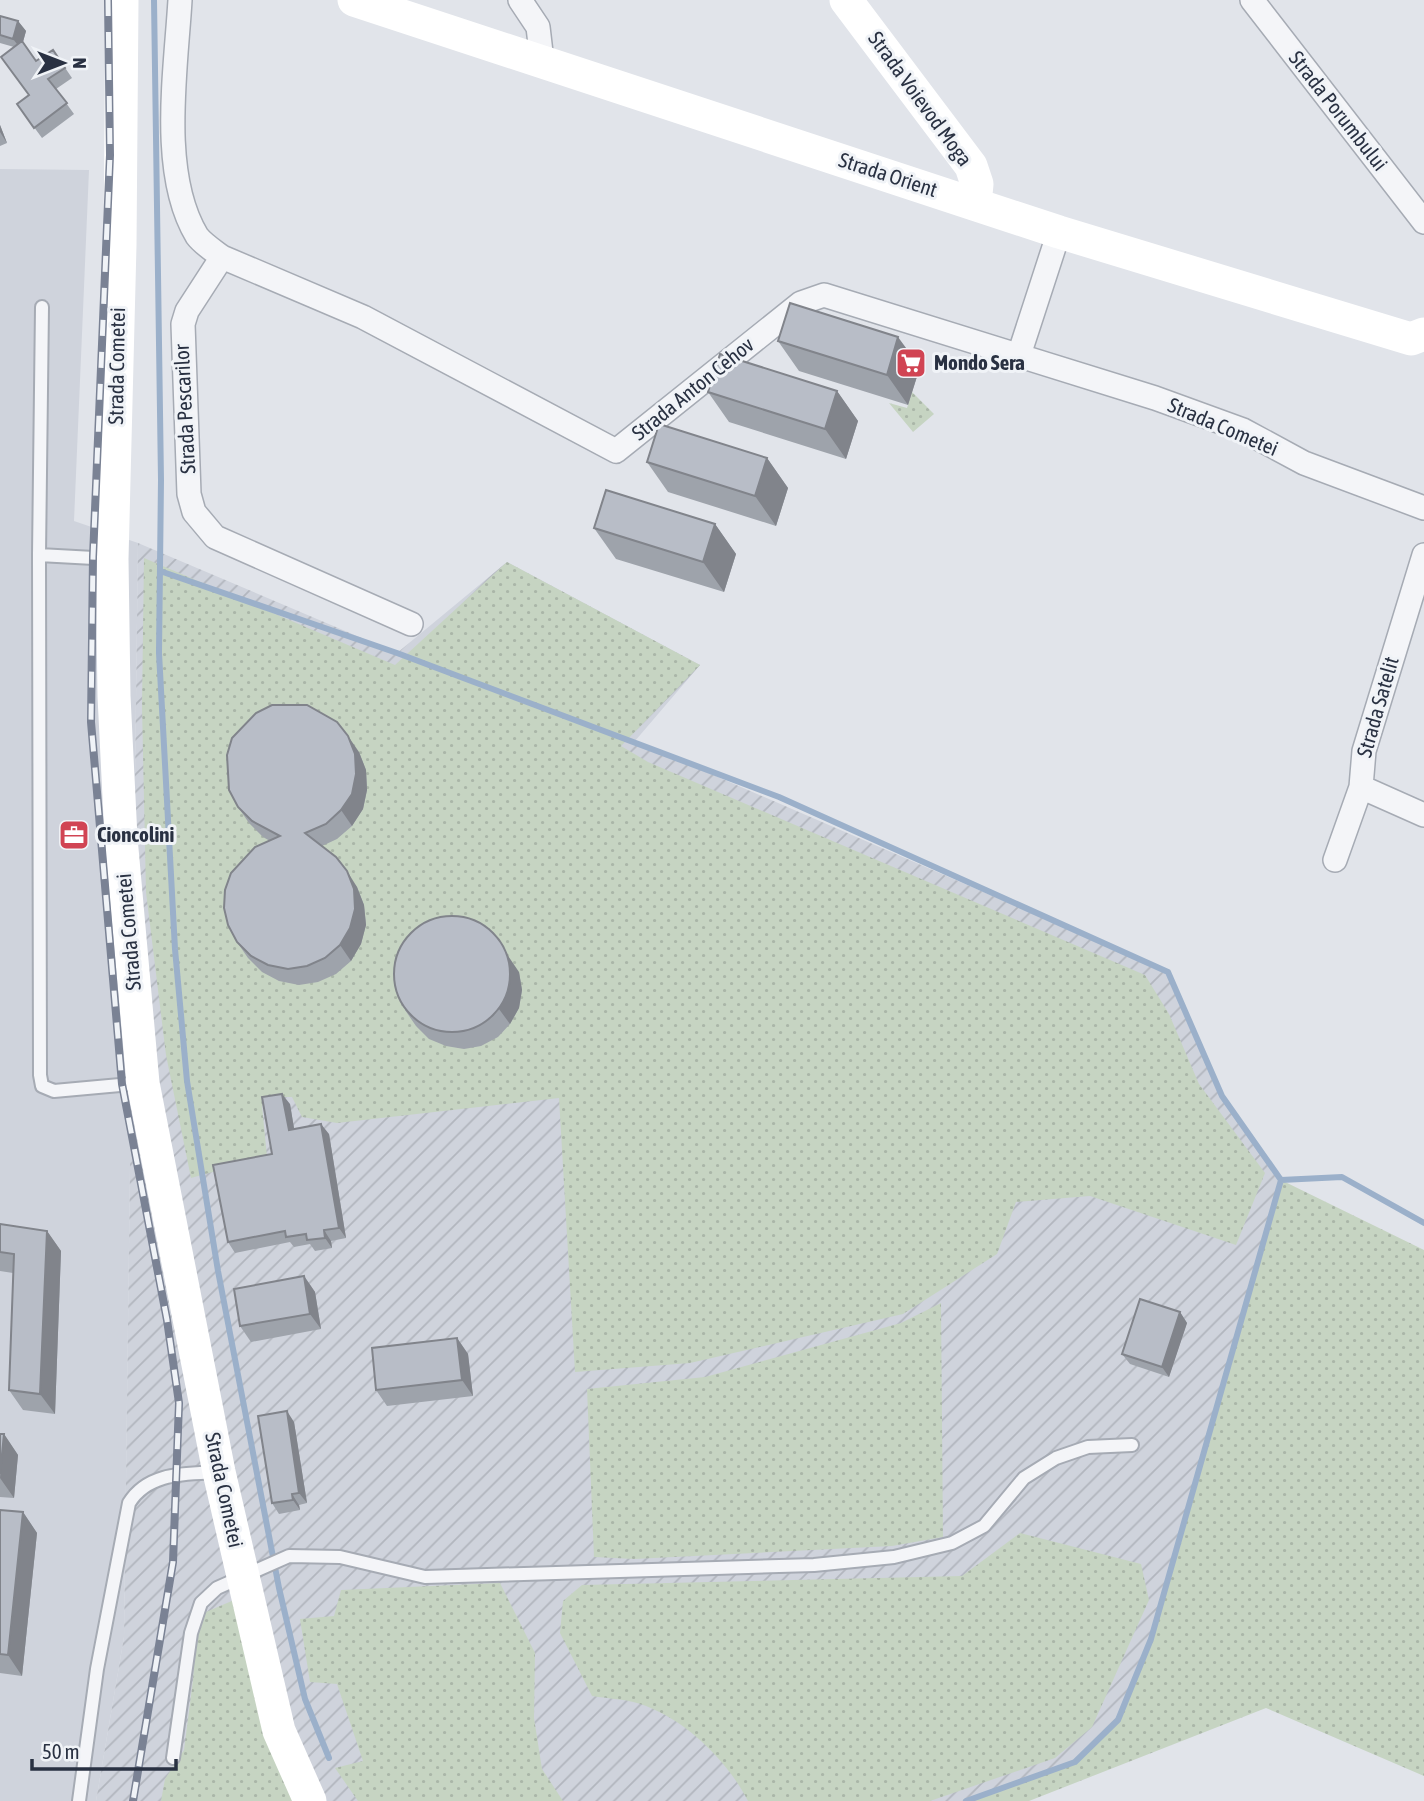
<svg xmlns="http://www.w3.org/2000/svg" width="1424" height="1801" font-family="'Asap Condensed',sans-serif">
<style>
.built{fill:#cfd3dc}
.industrial{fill:url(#industrial-furrows)}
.grass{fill:url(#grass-dots)}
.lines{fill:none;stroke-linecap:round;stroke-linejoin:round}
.stream{stroke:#9bb0ca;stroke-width:6}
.lane-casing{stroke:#a6abb4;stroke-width:16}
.street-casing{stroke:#a6abb4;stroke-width:26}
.lane{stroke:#f4f5f8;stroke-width:12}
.street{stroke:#f4f5f8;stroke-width:23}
.secondary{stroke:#fff;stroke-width:33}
.rail-casing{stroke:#7a8294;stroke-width:8}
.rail{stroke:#f0f3f7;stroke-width:5;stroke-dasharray:16;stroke-linecap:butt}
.wall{fill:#9ea3ab}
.shaded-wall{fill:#81848b}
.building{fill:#b8bdc7;stroke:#81848b;stroke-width:2}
.labels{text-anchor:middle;stroke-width:6;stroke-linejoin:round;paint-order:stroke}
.street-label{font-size:21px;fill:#293142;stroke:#f0f3f7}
.poi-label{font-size:21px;font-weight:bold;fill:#293142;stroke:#f0f3f7;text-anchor:start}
</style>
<defs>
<pattern id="industrial-furrows" width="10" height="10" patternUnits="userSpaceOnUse" patternTransform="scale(1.75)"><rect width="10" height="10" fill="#cfd3dc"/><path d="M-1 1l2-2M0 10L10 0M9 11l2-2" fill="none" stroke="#b2b6be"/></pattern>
<pattern id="grass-dots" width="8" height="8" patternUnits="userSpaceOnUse" patternTransform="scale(1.75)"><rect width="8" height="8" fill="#c6d4c2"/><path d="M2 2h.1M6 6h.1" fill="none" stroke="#aab6a8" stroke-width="1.8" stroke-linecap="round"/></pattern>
</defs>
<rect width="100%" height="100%" fill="#e1e4ea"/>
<path class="built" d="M0,169l89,1 -15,351 64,22 -14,1094 -28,164h-96z"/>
<path class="industrial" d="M138,543l259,110 110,-91 193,103 -65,76 533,231 54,124 59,84 -130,459 -33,81 -43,42 -109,39h-870l28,-164z"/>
<path class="grass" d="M912,392l22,22 -21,18 -24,-29 18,5z
M144,558l251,107 112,-103 193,103 -79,81 27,16 497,213 24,39 30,70 66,89 -29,72 -146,-49 -74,6 -19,52 -94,60 -213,49 -115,9 -16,-274 -222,25 -35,-6 -10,-20h-20l-10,9 5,51 -76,21 -25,-123 -20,-163 -4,-186z
M1281,1180l143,70v526l-158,-68 -237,93h-63l109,-39 43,-42 33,-81z
M941,1303l2,234 -51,9 -258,13 -40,-2 -7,-168 118,-12 196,-54z
M1020,1533l121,31 8,36 -57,127 -37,31 -125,43h-182c-20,-39 -60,-79 -102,-95 -16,-7 -37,-7 -54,-10l-32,-63 3,-32 19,-16 380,-9z
M500,1583l35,70 -1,65 8,51 21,32h-205l-23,-33 28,-7 -26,-77 -27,-2 -10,-63 34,-3 7,-26z
M234,1600l65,201h-138l4,-22 19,-29 9,-70 3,-46 10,-22z"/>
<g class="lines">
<path class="stream" d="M154,0l7,480 -2,173 16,296 12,132 31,190 61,317 26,111 24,59
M160,571l237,82 382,144 389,175 54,124 59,84
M966,1801l109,-39 43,-42 33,-81 130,-459 61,-3 82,46"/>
<g class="lane-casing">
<path id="lane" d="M42,307l-3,248 73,4
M39,555l1,520 2,11 12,5 88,-8
M173,1758l18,-125 10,-30 16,-15 72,-32 51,1 85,20 389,-12 80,-8 58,-14 32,-17 40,-48 32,-20 32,-11 44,-2
M79,1801l18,-132 32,-166c19,-31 56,-29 90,-31"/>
</g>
<g class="street-casing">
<path id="street" d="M180,0c-4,70 -21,173 17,236 6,8 17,15 25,21l-35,54 -4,13 6,170 5,18 21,25 196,87
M520,0l18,27 4,34
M1252,0l172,222
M222,257l141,60 253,134 185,-148 23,-8 331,103 88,32 61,33 120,45
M1019,355l40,-123
M1361,787l63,28
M1335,860l26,-73 3,-36 60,-196"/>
</g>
<use href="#lane" class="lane"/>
<use href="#street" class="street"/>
<path class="secondary" d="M122,0l-2,245 -8,314 2,137 7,142 22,245 76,389 24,104 36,155 31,70
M354,0l705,232 352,107 13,-5
M846,0l125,166 6,18 -2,20"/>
<g class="rail-casing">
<path id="rail" d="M108,0l2,155 -17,402 -2,165 31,362 45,236 12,83 -6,159 -40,239"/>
</g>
<use href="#rail" class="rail"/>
</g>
<path class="wall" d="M0,16l18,5 8,10 -3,11 13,19 17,-11 19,28 -16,11 18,25 -32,24 -25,-34 12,-9 -15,-48 -14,-4z
M0,125l7,18 -7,3z
M778,341l142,26 -12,38 -109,-34z
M837,391l21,30 -12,38 -117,-37 -21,-30z
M767,458l21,30 -12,38 -108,-34 -21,-30z
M715,524l21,30 -12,38 -108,-33 -22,-31z
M359,752l7,18 1,20 -4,19 -11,17 -15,13 -15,7 35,41 7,18 2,20 -5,19 -10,17 -15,13 -18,8 -19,3 -20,-4 -17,-9 -14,-14 -11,-16 33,-101 -7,-4 -14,-14 -11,-16z
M519,972l3,18 -3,18 -9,16 -12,13 -17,9 -17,3 -18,-3 -17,-7 -13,-13 -11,-16z
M290,1104l4,25 35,5 17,104 -15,3 1,7 -17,3 -5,-7 -16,3 -4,-5 -55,11 -7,-11 44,-88z
M0,1224l47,7 14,20 -6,163 -32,-4 -14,-20 4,-117 -13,-2z
M304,1276l11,16 6,37 -70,13 -11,-16z
M1180,1312l7,11 -18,54 -39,-13 -8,-10z
M457,1338l11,16 5,42 -86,10 -11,-16z
M294,1422l13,81 -8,2 1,5 -21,4 -7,-11z
M0,1434h4l14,21 -4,43 -14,-1z
M0,1510l23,2 14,21 -15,143 -22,-3z"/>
<path class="shaded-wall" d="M18,21l8,10 -5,18 -8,-10z
M0,125l7,18 -7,-11z
M898,337l22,30 -12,38 -21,-30z
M837,391l21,30 -12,38 -21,-30z
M767,458l21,30 -12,38 -21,-30z
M715,524l21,30 -12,38 -21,-30z
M348,736l11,16 7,18 1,20 -4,19 -11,17 -11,-16z
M347,871l10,16 7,18 2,20 -5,19 -10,17 -11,-16z
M489,928l30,44 3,18 -3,18 -9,16 -11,-15z
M282,1094l8,10 6,36 -7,-10z
M321,1124l8,10 17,104 -7,-10z
M324,1230l7,11 1,7 -7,-10z
M47,1231l14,20 -6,163 -15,-20z
M304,1276l11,16 6,37 -11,-15z
M1180,1312l7,11 -18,54 -7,-10z
M457,1338l11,16 5,42 -11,-16z
M287,1411l7,11 13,81 -8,-10z
M4,1434l14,21 -4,43 -14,-20z
M292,1494l7,11 1,5 -7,-10z
M23,1512l14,21 -15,143 -14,-21z"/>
<path class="building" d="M0,16l18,5 -5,18 -13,-4z
M22,41l14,20 17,-11 12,18 -17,11 19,24 -33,25 -17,-24 12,-9 -28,-38z
M790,303l108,34 -11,38 -109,-34z
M720,354l117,37 -12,38 -117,-37z
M659,424l108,34 -12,38 -108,-34z
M606,490l109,34 -12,38 -109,-34z
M272,705h35l30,17 11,14 7,18 1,20 -4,20 -11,16 -15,14 -21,9 31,24 11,14 7,18 1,20 -5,19 -10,17 -15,13 -18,8 -19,3 -20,-4 -17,-9 -14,-14 -9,-17 -4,-17 1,-18 6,-17 24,-26 25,-11 -28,-15 -14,-14 -9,-17 -2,-35 5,-17 24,-25z
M394 974a58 58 0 1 1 116 0a58 58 0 1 1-116 0Z
M282,1094l7,36 32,-6 18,104 -15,2 1,8 -18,2 -1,-6 -20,3 -1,-6 -57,11 -15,-77 59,-11 -10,-57z
M0,1224l47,7 -7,163 -31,-4 5,-136 -14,-2z
M304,1276l6,38 -70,12 -6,-37z
M1140,1299l40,13 -18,55 -40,-13z
M457,1338l5,42 -86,10 -4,-42z
M287,1411l12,82 -7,1 1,6 -21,3 -14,-87z
M0,1434h4l-4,40z
M0,1510l23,2 -15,143 -8,-1z"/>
<defs>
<g id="supermarket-square" transform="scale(1.575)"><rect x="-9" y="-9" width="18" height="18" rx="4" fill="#d14453" stroke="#f0f3f7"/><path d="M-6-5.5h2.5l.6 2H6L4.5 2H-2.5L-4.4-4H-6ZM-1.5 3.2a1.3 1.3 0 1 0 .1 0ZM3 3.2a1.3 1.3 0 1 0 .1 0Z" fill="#fff"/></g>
<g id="office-square" transform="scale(1.575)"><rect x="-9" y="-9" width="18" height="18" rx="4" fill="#d14453" stroke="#f0f3f7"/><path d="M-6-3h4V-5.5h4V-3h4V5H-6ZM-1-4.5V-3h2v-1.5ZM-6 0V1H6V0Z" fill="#fff"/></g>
</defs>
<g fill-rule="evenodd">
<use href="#supermarket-square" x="911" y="363"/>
<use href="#office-square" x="74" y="835"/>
</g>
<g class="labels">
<g class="street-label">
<text transform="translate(920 99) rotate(54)" y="7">Strada Voievod Moga</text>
<text transform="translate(1338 111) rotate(52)" y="7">Strada Porumbului</text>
<text transform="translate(888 175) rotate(18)" y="7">Strada Orient</text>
<text transform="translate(117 366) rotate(-89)" y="7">Strada Cometei</text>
<text transform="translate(693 389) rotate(-39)" y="7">Strada Anton Cehov</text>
<text transform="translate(185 409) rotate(-93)" y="7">Strada Pescarilor</text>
<text transform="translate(1223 427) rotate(23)" y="7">Strada Cometei</text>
<text transform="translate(1378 707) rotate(-74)" y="7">Strada Satelit</text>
<text transform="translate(129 932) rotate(-95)" y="7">Strada Cometei</text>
<text transform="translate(224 1490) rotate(78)" y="7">Strada Cometei</text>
</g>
<g class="poi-label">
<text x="934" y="370">Mondo Sera</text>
<text x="97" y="842">Cioncolini</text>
</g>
</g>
<g transform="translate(63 63) rotate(90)" stroke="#f0f3f7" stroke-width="5" paint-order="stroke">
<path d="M0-5L12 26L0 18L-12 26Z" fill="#293142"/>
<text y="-10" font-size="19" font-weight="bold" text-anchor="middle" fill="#293142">N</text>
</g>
<path d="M32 1759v10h144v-10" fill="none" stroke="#293142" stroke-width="3.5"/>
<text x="42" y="1759" font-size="21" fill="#293142" stroke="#f0f3f7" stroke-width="5" paint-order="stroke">50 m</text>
</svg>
